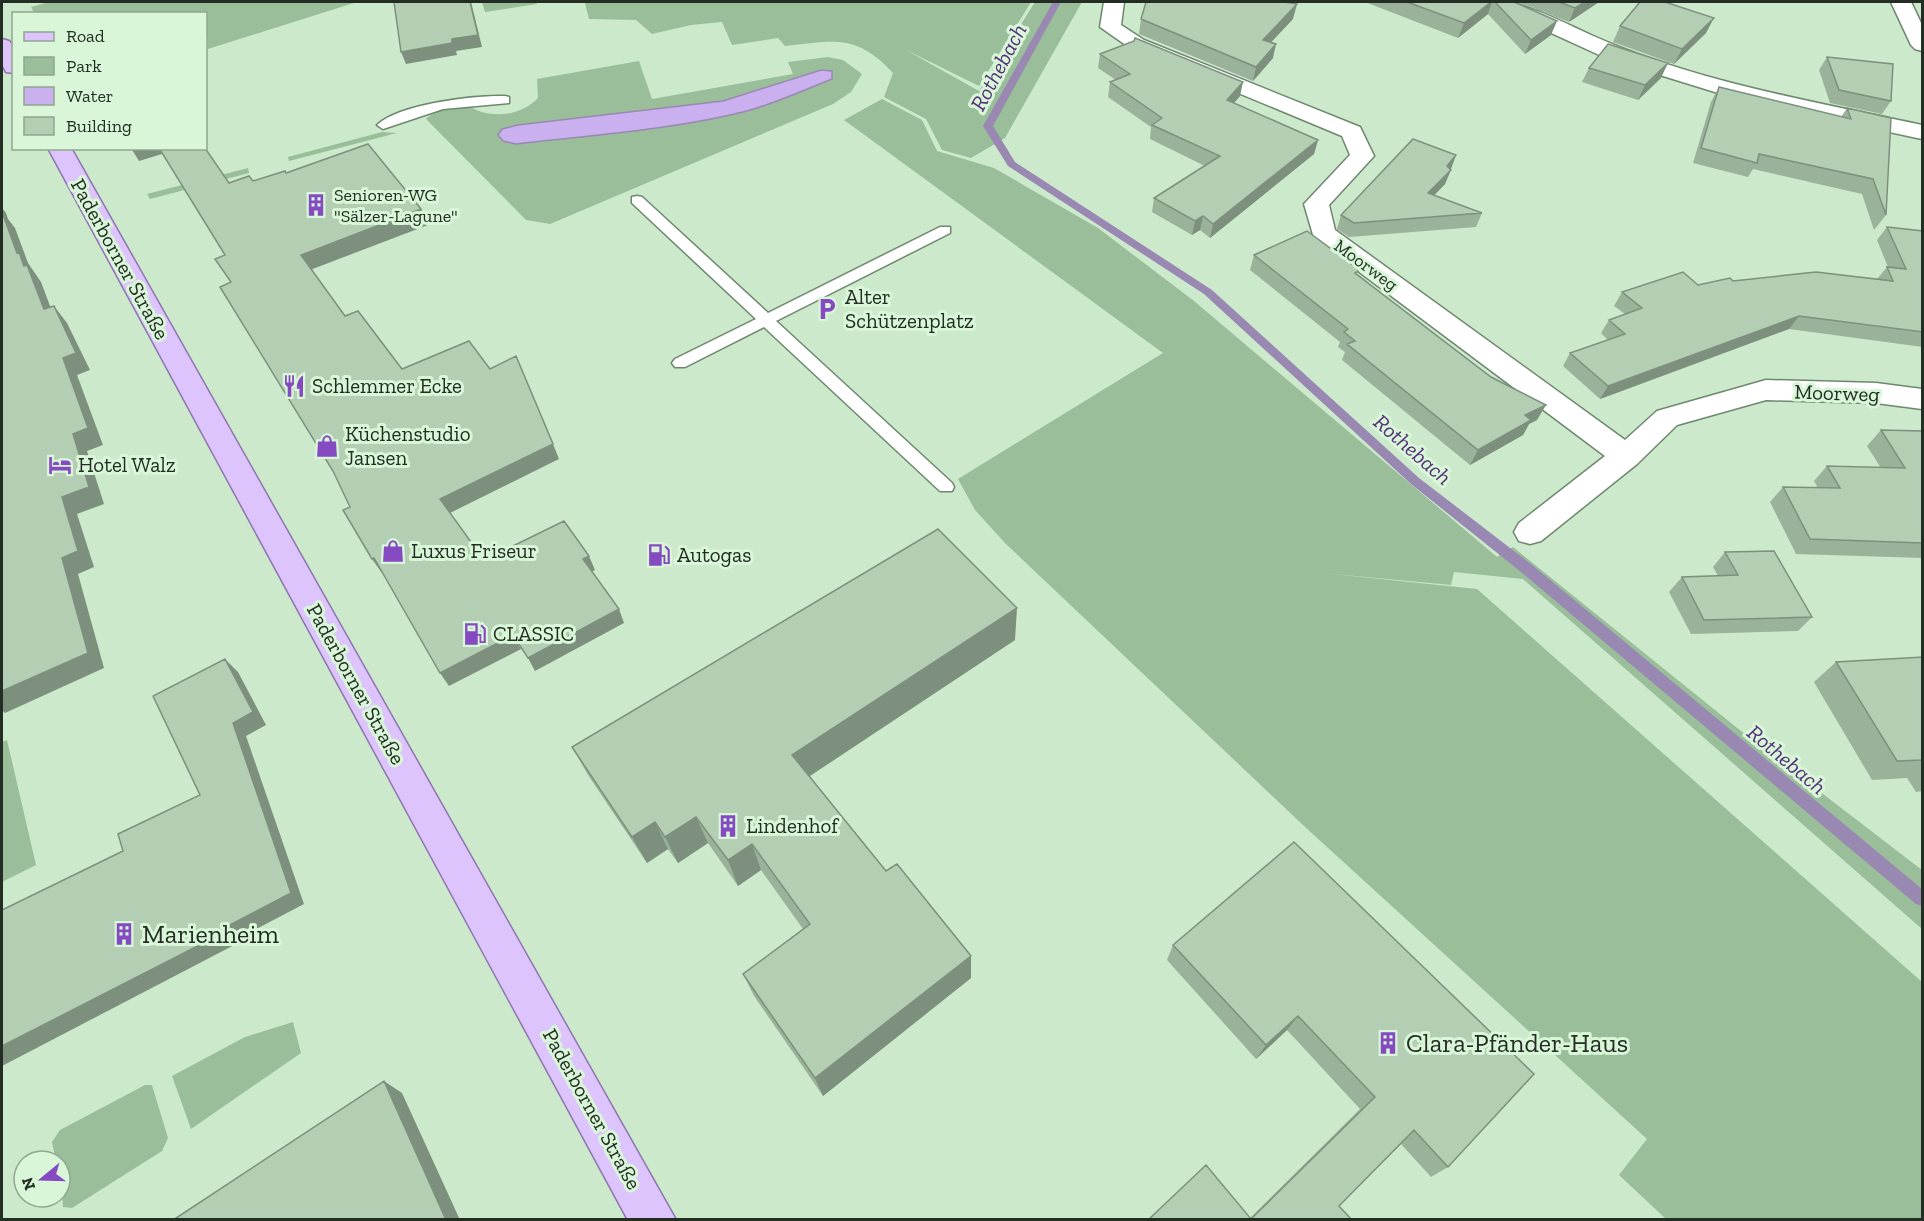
<svg xmlns="http://www.w3.org/2000/svg" width="1924" height="1221" font-family="'Zilla Slab',serif">
<style>
.green{fill:#99be99}
.water{fill:#cbb0ef;stroke:#9989b2;stroke-width:1.5}
.lines{fill:none;stroke-linecap:round;stroke-linejoin:round}
.stream{fill:#9989b2;fill-rule:evenodd}
.service-casing{stroke:#6e886e;stroke-width:3}
.minor-casing{stroke:#6e886e;stroke-width:3}
.secondary-casing{stroke:#6e886e;stroke-width:3}
.primary-casing{stroke:#8d76af;stroke-width:3}
.service{fill:#fff;fill-rule:evenodd}
.minor{fill:#fff;fill-rule:evenodd}
.secondary{fill:#fff;fill-rule:evenodd}
.primary{fill:#ddc4fc;fill-rule:evenodd}
.wall{fill:#9ab19a}
.shaded-wall{fill:#7d907d}
.building{fill:#b3ceb3;stroke:#7d907d;stroke-width:1.5}
.labels{text-anchor:middle;stroke-width:6;stroke-linejoin:round;paint-order:stroke}
.far-poi-label{font-size:18px;fill:#232d23;stroke:#d9f6d9;text-anchor:start}
.far-street-label{font-size:18px;fill:#232d23;stroke:#d9f6d9}
.street-label{font-size:21px;fill:#232d23;stroke:#d9f6d9}
.poi-label{font-size:21px;fill:#232d23;stroke:#d9f6d9;text-anchor:start}
.water-label{font-size:22px;font-style:italic;fill:#543079;stroke:#d9f6d9}
.near-poi-label{font-size:26px;fill:#232d23;stroke:#d9f6d9;text-anchor:start}
</style>
<rect width="100%" height="100%" fill="#cce9cc"/>
<path class="green" d="M49,2h308l-149,47 -2,-35h-171l-4,-7z
M482,2h54l1,2 -52,8z
M595,2h436l-52,84 -73,-36 73,41 56,-89h47l-77,136 -34,20 -29,-8 -16,-31 -42,-22 9,-24c-37,-40 -59,-32 -108,-27l-7,-8 -46,7 -10,-23 -31,3 -39,9 -16,-14 -47,-1 -4,-16z
M828,57l15,3 19,14 -11,18 -18,12 -283,120 -24,-4 -100,-101c8,-8 28,-13 40,-13 5,0 9,4 13,5 20,7 44,3 59,-13l-1,-19 102,-18 13,38 141,-25 -5,-12z
M882,99l40,21 15,31 57,17 104,60 96,73 303,256 16,-10 228,184 181,139v59l-399,-350 -69,-7 -3,13 -128,-12 154,16 445,393v237h-256l-47,-44 28,-36 -343,-313 -299,-283 -30,-33 -17,-31 205,-126 -319,-233z
M382,132l15,1 -108,28 -1,-4z
M248,168l1,5 -99,26 -3,-5z
M7,740l29,125 -34,17v-140z
M293,1022l8,31 -110,76 -19,-53 73,-39z
M145,1085h7l16,53 -6,13 -90,57 -9,-1 -3,-46h-4l-4,-19 8,-12z"/>
<path class="water" d="M821,70l11,1v8c-28,11 -56,24 -85,32 -75,19 -154,24 -231,33l-13,-3 -5,-6 4,-6 16,-4 205,-24z"/>
<g class="lines">
<path class="stream" d="M1053,2h8l-68,124 22,36 197,128 207,188 112,86 391,325v17l-6,-2 -395,-332 -110,-88 -207,-190 -196,-128 -25,-40z"/>
<g class="service-casing">
<path id="service" d="M505,96l4,1v6l-66,6 -60,20 -6,-4c22,-21 98,-30 128,-29z
M637,196l5,1 126,116 172,-86h10v6l-174,88 176,162 2,4 -2,4h-12l-176,-164 -79,40h-10l-3,-4 3,-4 81,-40 -124,-116v-6z"/>
</g>
<g class="minor-casing">
<path id="minor" d="M1104,2h20l-3,23 23,15 216,87 14,29 -45,49 6,25 290,210 32,-29 109,-31 110,3 46,6v20l-46,-6 -110,-3 -89,25 -40,39 -96,77 -11,3 -11,-3 -5,-9 5,-9 86,-67 -291,-218 -10,-34 46,-49 -8,-19 -212,-88 -30,-21z
M1489,2c35,-2 70,19 102,33 105,47 220,66 331,90v14l-178,-38 -136,-42 -116,-53z"/>
</g>
<g class="secondary-casing">
<path id="secondary" d="M1891,2h20l11,23v26l-7,-2 -4,-4z"/>
</g>
<g class="primary-casing">
<path id="primary" d="M2,39l7,2 5,6v26l-8,-1 -4,-8z
M48,148h23l605,1072h-48z"/>
</g>
<use href="#service" class="service"/>
<use href="#minor" class="minor"/>
<use href="#secondary" class="secondary"/>
<use href="#primary" class="primary"/>
</g>
<path class="wall" d="M1365,2h234l-30,20 -40,-16 -11,-3 33,32 -26,19 -37,-40 -30,24z
M1141,19h152l-22,23 2,16 -20,23 -114,-47z
M1620,26l86,7 -32,31 -61,-22z
M1100,54l140,42 -6,7 84,37 -4,14 -104,84 -10,-8 -8,5 -40,-23 2,-14 51,-32 -55,-27 1,-12 -43,-30 2,-15 6,-2 -18,-12z
M1827,57l64,44 -9,13 -52,-11 -11,-33z
M1589,68l72,10 -23,22 -56,-18z
M1719,87l122,30 6,-9 39,107 -12,15 -12,-36 -109,-25 -5,8 -55,-14 18,-61z
M1456,155l-11,29 -11,11 48,18 -6,14 -127,10 -12,-8 4,-14z
M1887,227l36,4v116l-134,-18 -189,70 -37,-33 7,-13 38,-13 -7,-7 8,-13 16,-6 -11,-8 8,-14 111,-11 144,-2 10,-12h1l-11,-27z
M1254,255l105,20 178,145 -8,4 -6,11 -53,30 -128,-105 3,-8 -7,-5 2,-5 -90,-72z
M1881,430l42,1v127l-127,-4 -26,-52 13,-15 35,1 -4,-7 13,-15 54,2 -14,-22z
M1725,552l87,65 -14,14 -107,3 -22,-42 13,-15 36,-1 -5,-9z
M1015,640l-205,136 161,202 -148,118 -69,-100 -11,-22 60,-45 -42,-59 -23,16 -30,-43 -30,20 -10,-14 -21,14 -59,-88 -16,-28z
M1923,657v134l-7,1 -9,-14 -35,2 -58,-98 22,-20z
M1294,842l154,325 -17,10 -30,-33 -62,62 13,14h-204l102,-2 110,-109 -73,-79 -31,29 -89,-99 6,-15z"/>
<path class="shaded-wall" d="M470,2h1l1,4 10,41 -26,4 1,4 -51,9 -5,-12 51,-13z
M1491,2h1l-4,12 -30,24 6,-15z
M1585,2h14l-30,20 6,-14z
M1297,4l-4,15 -33,35 3,-14z
M1714,18l-8,15 -32,31 8,-15z
M1557,21l-6,14 -26,19 6,-14z
M1276,44l-3,14 -20,23 3,-14z
M1668,63l-7,15 -23,22 7,-15z
M1243,82l-3,14 -16,18 3,-14z
M1318,140l-4,14 -104,84 3,-14z
M131,148h28l3,6 -23,7z
M1456,155l-5,14 -6,6 6,-5 -6,14 -22,23 5,-14 19,-27z
M2,208l4,5 2,6 7,9 13,35 13,19 17,45 -14,-18 -20,-43 -7,-13 -15,-36z
M421,209l7,16 -118,45 -9,-15z
M1203,216l-3,14 -8,5 3,-14z
M54,306l13,17 23,47 -13,5 26,70 -16,6 17,53 -27,10 17,53 -16,7 26,94 -99,45 -3,-3v-19l60,-133v-61l11,-63 -10,-76z
M1799,316l-10,13 -189,70 8,-13z
M1546,405l-9,15 -8,4 -6,11 -53,30 8,-15 47,-35z
M553,444l6,15 -111,55 -8,-15z
M589,556l6,14 -6,3 -6,-14z
M374,558l10,14 -2,1 -10,-14z
M1017,608l-2,32 -216,143 -7,-28z
M619,609l5,14 -89,48 -7,-13z
M513,635l8,14 -72,37 -9,-13z
M225,659l13,13 28,53 -20,11 58,168 -65,34 1,4 -238,124v-20l222,-118 9,-205z
M696,817l12,26 -30,20 -13,-26z
M655,822l13,27 -21,14 -15,-26z
M752,844l9,26 -23,16 -10,-26z
M971,956v22l-148,118 -8,-18z
M1298,1016l-11,14 -31,29 10,-14z
M384,1081l18,12 58,127h-14z"/>
<path class="building" d="M394,2h76l8,33 -26,4v4l-51,9z
M1146,2h139l12,2 -34,36 13,4 -20,23 -115,-48z
M1407,2h84l-27,21z
M1495,2h19l43,19 -26,19z
M1559,2h26l-10,6z
M1640,2h25l49,16 -32,31 -62,-23z
M1135,38l108,44 -16,18 91,40 -105,84 -10,-8 -8,5 -41,-23 66,-42 -68,-31 10,-7 -52,-36 20,-8 -30,-20 34,-13z
M1608,44l60,19 -23,22 -56,-17z
M1827,57l66,7 -2,37 -52,-11z
M1719,87l132,32 -4,-11 44,10 -5,97 -13,-36 -114,-25 -2,9 -56,-15z
M1413,139l43,16 -9,11 4,4 -23,23 54,20 -128,10 -13,-8z
M368,144l53,65 -120,46 44,61 13,-5 44,58 67,-28 21,28 26,-13 37,88 -113,55 44,61 80,-39 25,35 -6,3 36,50 -91,49 -15,-23 -73,38 -66,-115 -2,1 -29,-49 7,-3 -17,-36 -113,-184 11,-5 -16,-23 10,-4 -66,-107h46l24,35 20,-7 4,5 32,-10 1,2z
M2,212l15,41 2,-1 5,14 3,-1 17,44 10,-3 22,47 -13,5 25,70 -15,6 16,53 -27,10 16,54 -16,7 26,95 -86,38z
M1887,227l36,4v101l-124,-16 -191,70 -38,-33 55,-19 -16,-14 33,-12 -20,-16 61,-20 15,13 32,-7 3,3 83,-9 77,9 -6,-14 19,2z
M1307,231l53,39 -5,3 136,104 55,28 -21,10 6,5 -53,30 -131,-106 8,-3 -11,-9 4,-3 -94,-74z
M1881,430l42,1v112l-113,-4 -27,-52 57,1 -13,-22 78,2z
M938,529l79,79 -225,147 94,116 11,-7 74,92 -156,122 -72,-104 67,-50 -58,-80 -24,16 -32,-43 -31,20 -10,-15 -23,15 -60,-90z
M1774,551l38,66 -108,3 -22,-43 56,-2 -13,-23z
M1923,657v103l-26,1 -61,-99z
M225,659l28,53 -20,11 58,170 -67,35 1,4 -223,114v-136l121,-59 -5,-17 82,-39 -47,-99z
M1294,842l240,232 -86,93 -34,-37 -75,76 13,14h-204l58,-55 45,54 124,-122 -77,-81 -32,29 -93,-100z
M384,1081l62,139h-273z"/>
<defs>
<g id="building-bare" transform="scale(1.8)"><path d="M-4-6H4V6H1V3H-1V6H-4ZM-2.5-4.3h1.7v1.8h-1.7ZM.8-4.3h1.7v1.8H.8ZM-2.5-1h1.7V.8h-1.7ZM.8-1h1.7V.8H.8Z" fill="#854ac1" stroke="#d9f6d9" stroke-width="2.5" paint-order="stroke"/></g>
<g id="parking-bare" transform="scale(1.8)"><path d="M-3.5-5.5H1a3.5 3.5 0 0 1 0 7H-1V5.5H-3.5ZM-1-3.4V-.6H.8a1.4 1.4 0 0 0 0-2.8Z" fill="#854ac1" stroke="#d9f6d9" stroke-width="2.5" paint-order="stroke"/></g>
<g id="restaurant-bare" transform="scale(1.8)"><path d="M-5-6h1v4h1v-4h1v4h1v-4h1v5L-1.5 .5V6h-2V.5L-5-1ZM5-6V6H3V1.5H1.5Q1.5-4 5-6Z" fill="#854ac1" stroke="#d9f6d9" stroke-width="2.5" paint-order="stroke"/></g>
<g id="shop-bare" transform="scale(1.8)"><path d="M-5-2.5h2.3a2.7 3.5 0 0 1 5.4 0H5L5.5 6h-11ZM-1.5-2.5h3a1.5 2.3 0 0 0-3 0Z" fill="#854ac1" stroke="#d9f6d9" stroke-width="2.5" paint-order="stroke"/></g>
<g id="hotel-bare" transform="scale(1.8)"><path d="M-6-4.5h1.5V1H6V5H4.5V3h-9V5H-6ZM-4 0a1.8 1.8 0 1 1 3.6 0ZM.5 0V-2.5h3Q6-2.5 6 0Z" fill="#854ac1" stroke="#d9f6d9" stroke-width="2.5" paint-order="stroke"/></g>
<g id="fuel-bare" transform="scale(1.8)"><path d="M-5.5-6h7V0h2V4h1.3V-2.5L3-4.5l.8-.8L6-3V5H2.5V1h-1V6h-7ZM-4.2-4.7v3.2H.2V-4.7Z" fill="#854ac1" stroke="#d9f6d9" stroke-width="2.5" paint-order="stroke"/></g>
</defs>
<g fill-rule="evenodd">
<use href="#building-bare" x="316" y="205"/>
<use href="#parking-bare" x="827" y="309"/>
<use href="#restaurant-bare" x="294" y="386"/>
<use href="#shop-bare" x="327" y="446"/>
<use href="#hotel-bare" x="60" y="465"/>
<use href="#shop-bare" x="393" y="551"/>
<use href="#fuel-bare" x="659" y="555"/>
<use href="#fuel-bare" x="475" y="634"/>
<use href="#building-bare" x="728" y="826"/>
<use href="#building-bare" x="124" y="934"/>
<use href="#building-bare" x="1388" y="1043"/>
</g>
<g class="labels">
<g class="far-poi-label">
<text x="334" y="201">Senioren-WG<tspan x="334" dy="21">"Sälzer-Lagune"</tspan></text>
</g>
<g class="far-street-label">
<text transform="translate(1366 265) rotate(36)" y="6">Moorweg</text>
</g>
<g class="street-label">
<text transform="translate(120 259) rotate(61)" y="7">Paderborner Straße</text>
<text transform="translate(1837 393) rotate(2)" y="7">Moorweg</text>
<text transform="translate(356 684) rotate(61)" y="7">Paderborner Straße</text>
<text transform="translate(592 1109) rotate(61)" y="7">Paderborner Straße</text>
</g>
<g class="poi-label">
<text x="845" y="304">Alter<tspan x="845" dy="24">Schützenplatz</tspan></text>
<text x="312" y="393">Schlemmer Ecke</text>
<text x="345" y="441">Küchenstudio<tspan x="345" dy="24">Jansen</tspan></text>
<text x="78" y="472">Hotel Walz</text>
<text x="411" y="558">Luxus Friseur</text>
<text x="677" y="562">Autogas</text>
<text x="493" y="641">CLASSIC</text>
<text x="746" y="833">Lindenhof</text>
</g>
<g class="water-label">
<text transform="translate(998 67) rotate(-62)" y="8">Rothebach</text>
<text transform="translate(1413 449) rotate(41)" y="8">Rothebach</text>
<text transform="translate(1787 759) rotate(40)" y="8">Rothebach</text>
</g>
<g class="near-poi-label">
<text x="142" y="943">Marienheim</text>
<text x="1406" y="1052">Clara-Pfänder-Haus</text>
</g>
</g>
<rect width="1924" height="1221" fill="none" stroke="#232d23" stroke-width="6"/>
<rect x="12" y="12" width="195" height="138" fill="#d9f6d9" stroke="#90a690" stroke-width="1.5"/>
<rect x="24" y="32" width="30" height="9" fill="#ddc4fc" stroke="#90a690" stroke-width="1.5"/>
<text x="66" y="42" font-size="18" fill="#232d23">Road</text>
<rect x="24" y="57" width="30" height="18" fill="#99be99" stroke="#90a690" stroke-width="1.5"/>
<text x="66" y="72" font-size="18" fill="#232d23">Park</text>
<rect x="24" y="87" width="30" height="18" fill="#cbb0ef" stroke="#90a690" stroke-width="1.5"/>
<text x="66" y="102" font-size="18" fill="#232d23">Water</text>
<rect x="24" y="117" width="30" height="18" fill="#b3ceb3" stroke="#90a690" stroke-width="1.5"/>
<text x="66" y="132" font-size="18" fill="#232d23">Building</text>
<g transform="translate(42 1179) rotate(251)"><circle r="28" fill="#d9f6d9" stroke="#90a690" stroke-width="1.5"/>
<path d="M0-4.5L10 22L0 15L-10 22Z" fill="#854ac1"/>
<text y="-9" font-size="16" font-weight="bold" text-anchor="middle" fill="#232d23">N</text>
</g>
</svg>
